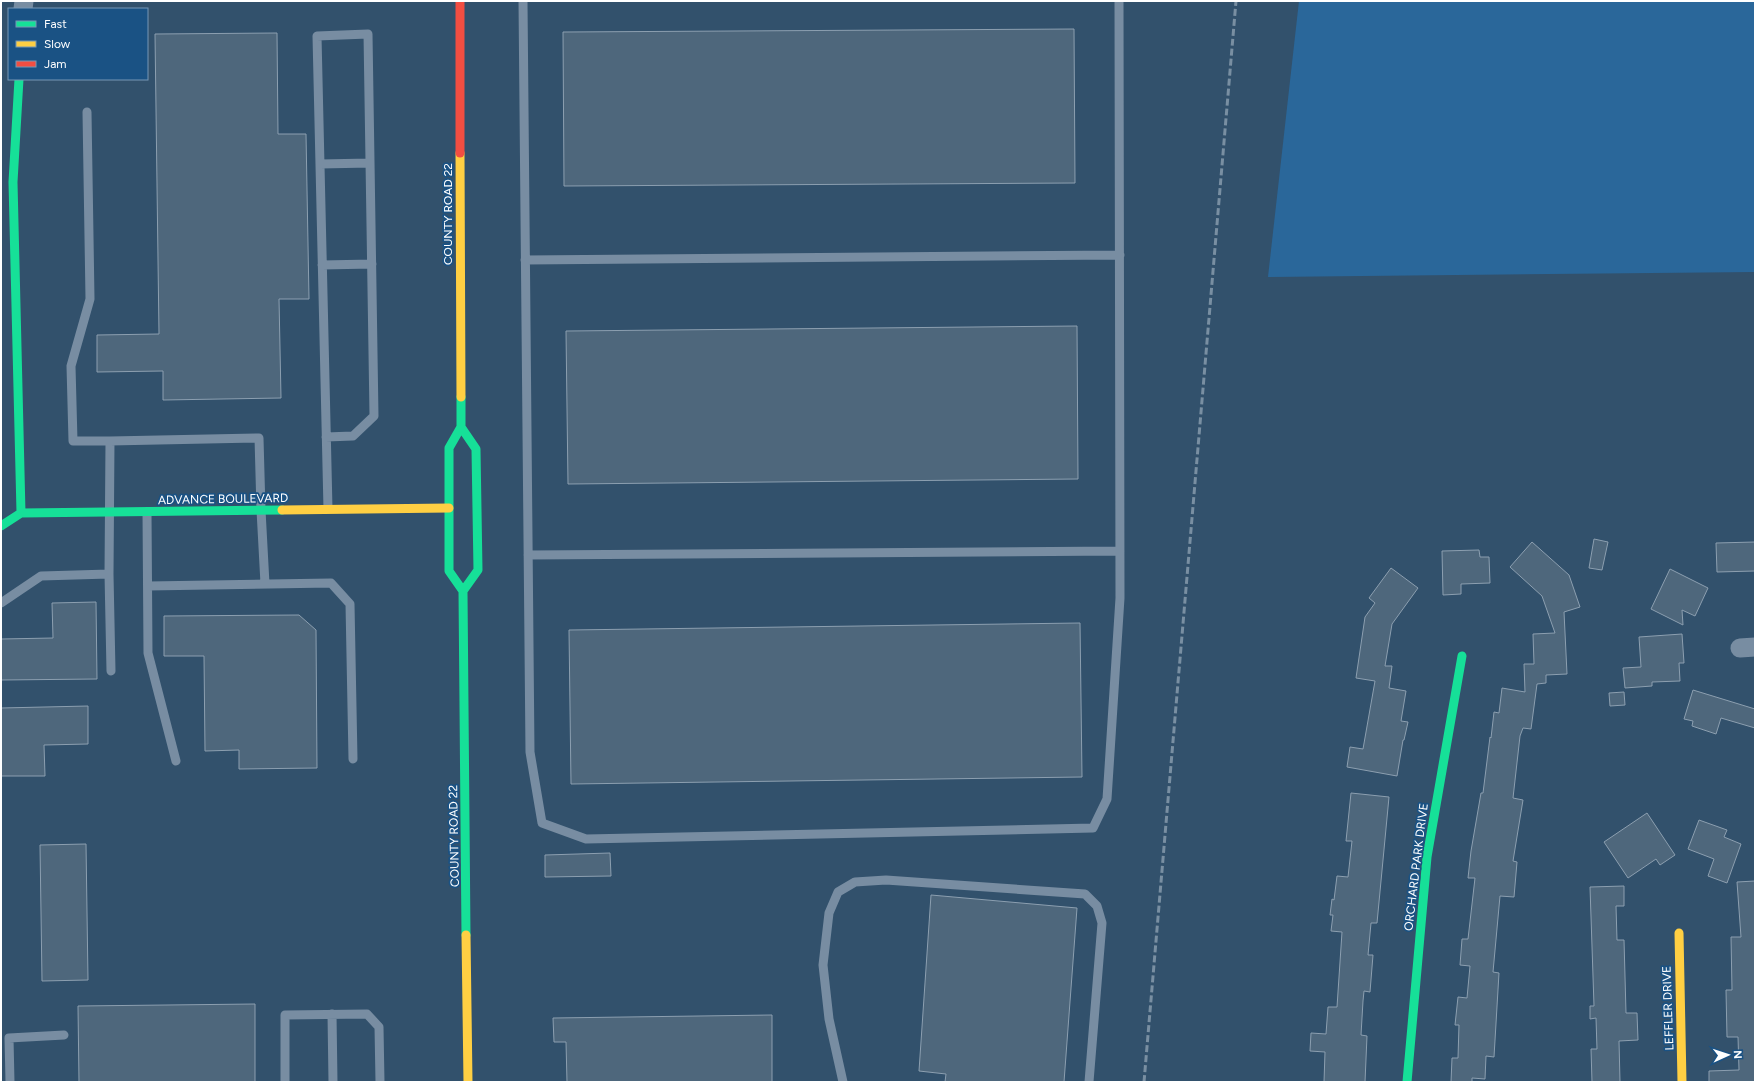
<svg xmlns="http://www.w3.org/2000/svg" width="1756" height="1083" font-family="Figtree,sans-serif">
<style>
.green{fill:#2a679a}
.building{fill:#4e677c;stroke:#8c9fb0}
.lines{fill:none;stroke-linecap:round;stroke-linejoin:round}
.lane{stroke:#788da2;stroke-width:9}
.street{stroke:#788da2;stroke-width:19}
.fast{stroke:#16e098;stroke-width:9}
.slow{stroke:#ffcf43;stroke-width:9}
.jam{stroke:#f24e42;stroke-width:9}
.rail{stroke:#798fa2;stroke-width:3;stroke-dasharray:7 3;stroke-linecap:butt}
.labels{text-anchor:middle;stroke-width:3.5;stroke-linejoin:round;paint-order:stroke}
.street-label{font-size:12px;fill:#fff;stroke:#1a5284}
</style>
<rect width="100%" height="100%" fill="#32516c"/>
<path class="green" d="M1299,1h456v271l-487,5z"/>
<path class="building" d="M1074,29l1,154 -511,3 -1,-154z
M277,33l1,101h28l3,165h-30l2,99 -118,2v-29l-66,1v-37l62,-1 -4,-300z
M1077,326l1,153 -510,5 -2,-153z
M1594,539l14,3 -6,28 -13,-2z
M1532,542l37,33 11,32 -16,5 3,62 -21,1v8l-9,1 -6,45 -8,-1 -3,8 -7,62 10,2 -10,61 4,1 -3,35 -14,-1 -7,76 6,1 -5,84 -8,-1 -1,23 -13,-1v4h-21l1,-24h6l1,-33h-4l3,-28 9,1 3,-32 -10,-1 2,-26h6l7,-61h-7l3,-27 10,-58h2l7,-56 1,1 3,-26 5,1 3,-25 23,4 -1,-28h10l-1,-30 22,-1 -13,-37 -32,-29z
M1755,542v29l-38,1 -1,-29z
M1479,550l1,7h9l1,26 -29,1v10l-18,1 -1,-44z
M1391,568l27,20 -26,36 -7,42h7l-3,22 17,3 -5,30 7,1 -4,18h-1l-6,36 -50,-9 3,-20 13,2 12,-68 -19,-3 9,-61 10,-14 -6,-5z
M1670,569l38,19 -13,28 -13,-6 1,15 -32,-16z
M96,602l1,77 -96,1v-41l52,-1 -1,-35z
M299,615l17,15 1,138 -78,1v-19l-34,1 -1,-95h-40v-40z
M1080,623l2,154 -511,7 -2,-154z
M1682,634l2,29h-5l1,18 -28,1v4l-27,2 -2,-20 18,-1 -2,-30z
M1693,690l62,19v19l-34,-10 -5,16 -24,-8 1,-5 -9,-2z
M1624,692l1,13 -15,1 -1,-13z
M88,706v38l-44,1 1,31h-44v-68z
M1351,793l38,4 -12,126h-6l-3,32h5l-3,37 -6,-1 -1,10 -2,34 6,1 -2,46h-41l1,-30 -15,-1 1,-18 15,1 2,-27h9l5,-75 -11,-1 2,-16h-3l2,-16 2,1 3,-24 11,1 4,-36h-6z
M1647,813l28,42 -15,10 -4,-6 -28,19 -24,-36z
M1699,820l28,10 -3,7 17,7 -14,39 -19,-7 6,-17 -26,-10z
M86,844l2,136 -46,1 -2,-136z
M610,853l1,23 -66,1v-22z
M1755,881v201h-46v-11l30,-1 -1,-33h-11l-1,-47h6l-1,-53h10l-4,-55z
M1624,886v20h-8l1,34h7l2,73h11l1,27 -19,1 1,41h-28l-1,-33h6l-1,-31 -6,1v-13h4l-4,-119z
M931,895l146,13 -13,174h-119l1,-8 -27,-3z
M255,1004v78h-176l-1,-76z
M772,1015v67h-205l-1,-40h-12l-1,-24z"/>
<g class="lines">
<path class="lane" d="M523,1l7,751 12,71 44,16 507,-11 14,-29 13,-201 -1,-597
M87,112l3,187 -19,67 2,75h37
M320,164l50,-1
M525,260l595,-5
M322,265l50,-1
M326,437l27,-1 21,-20 -6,-382 -51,2 11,473
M147,512l1,141 28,108
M528,555l592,-4
M148,586l183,-3 19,21 3,155
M1,603l40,-27 68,-2
M111,671l-2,-97 1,-133 149,-3 2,72 4,74
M332,1014l1,68
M10,1082l-1,-44 55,-3
M285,1082v-67l82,-1 12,13 1,55
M843,1082l-14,-63 -6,-54 6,-52 9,-21 17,-10 31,-2 199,14 12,12 5,17 -13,159"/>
<path class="street" d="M23,9l1,-8
M1740,648l15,-1"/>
<path class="fast" d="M19,79l-6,103 8,331
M461,397v30l-12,21v123l14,20
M461,427l15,22 2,121 -15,21 3,344
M1,526l20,-13 261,-3
M1407,1082l20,-225 35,-201"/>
<path class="slow" d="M460,153l1,244
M282,510l167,-2
M1679,933l3,149
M466,935l2,147"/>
<path class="jam" d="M460,1v152"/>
<path class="rail" d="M1144,1082l92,-1081"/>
</g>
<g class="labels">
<g class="street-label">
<text transform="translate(448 214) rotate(-90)" y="4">COUNTY ROAD 22</text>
<text transform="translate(223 499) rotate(-1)" y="4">ADVANCE BOULEVARD</text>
<text transform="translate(454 836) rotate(-91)" y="4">COUNTY ROAD 22</text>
<text transform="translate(1416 867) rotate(-83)" y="4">ORCHARD PARK DRIVE</text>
<text transform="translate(1668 1008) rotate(-92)" y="4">LEFFLER DRIVE</text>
</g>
</g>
<rect width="1756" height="1083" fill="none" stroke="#ffffff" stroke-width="4"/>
<rect x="8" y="8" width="140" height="72" fill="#1a5284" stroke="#7697b5"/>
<rect x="16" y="21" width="20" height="6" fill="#16e098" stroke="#7697b5"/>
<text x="44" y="28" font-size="12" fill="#ffffff">Fast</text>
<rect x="16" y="41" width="20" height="6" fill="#ffcf43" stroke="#7697b5"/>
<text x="44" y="48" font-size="12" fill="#ffffff">Slow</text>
<rect x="16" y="61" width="20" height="6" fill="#f24e42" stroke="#7697b5"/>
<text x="44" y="68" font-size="12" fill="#ffffff">Jam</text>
<g transform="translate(1728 1055) rotate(87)" stroke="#1a5284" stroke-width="3" paint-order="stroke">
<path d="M0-3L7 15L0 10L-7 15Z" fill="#ffffff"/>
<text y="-6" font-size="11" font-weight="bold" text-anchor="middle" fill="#ffffff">N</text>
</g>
</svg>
